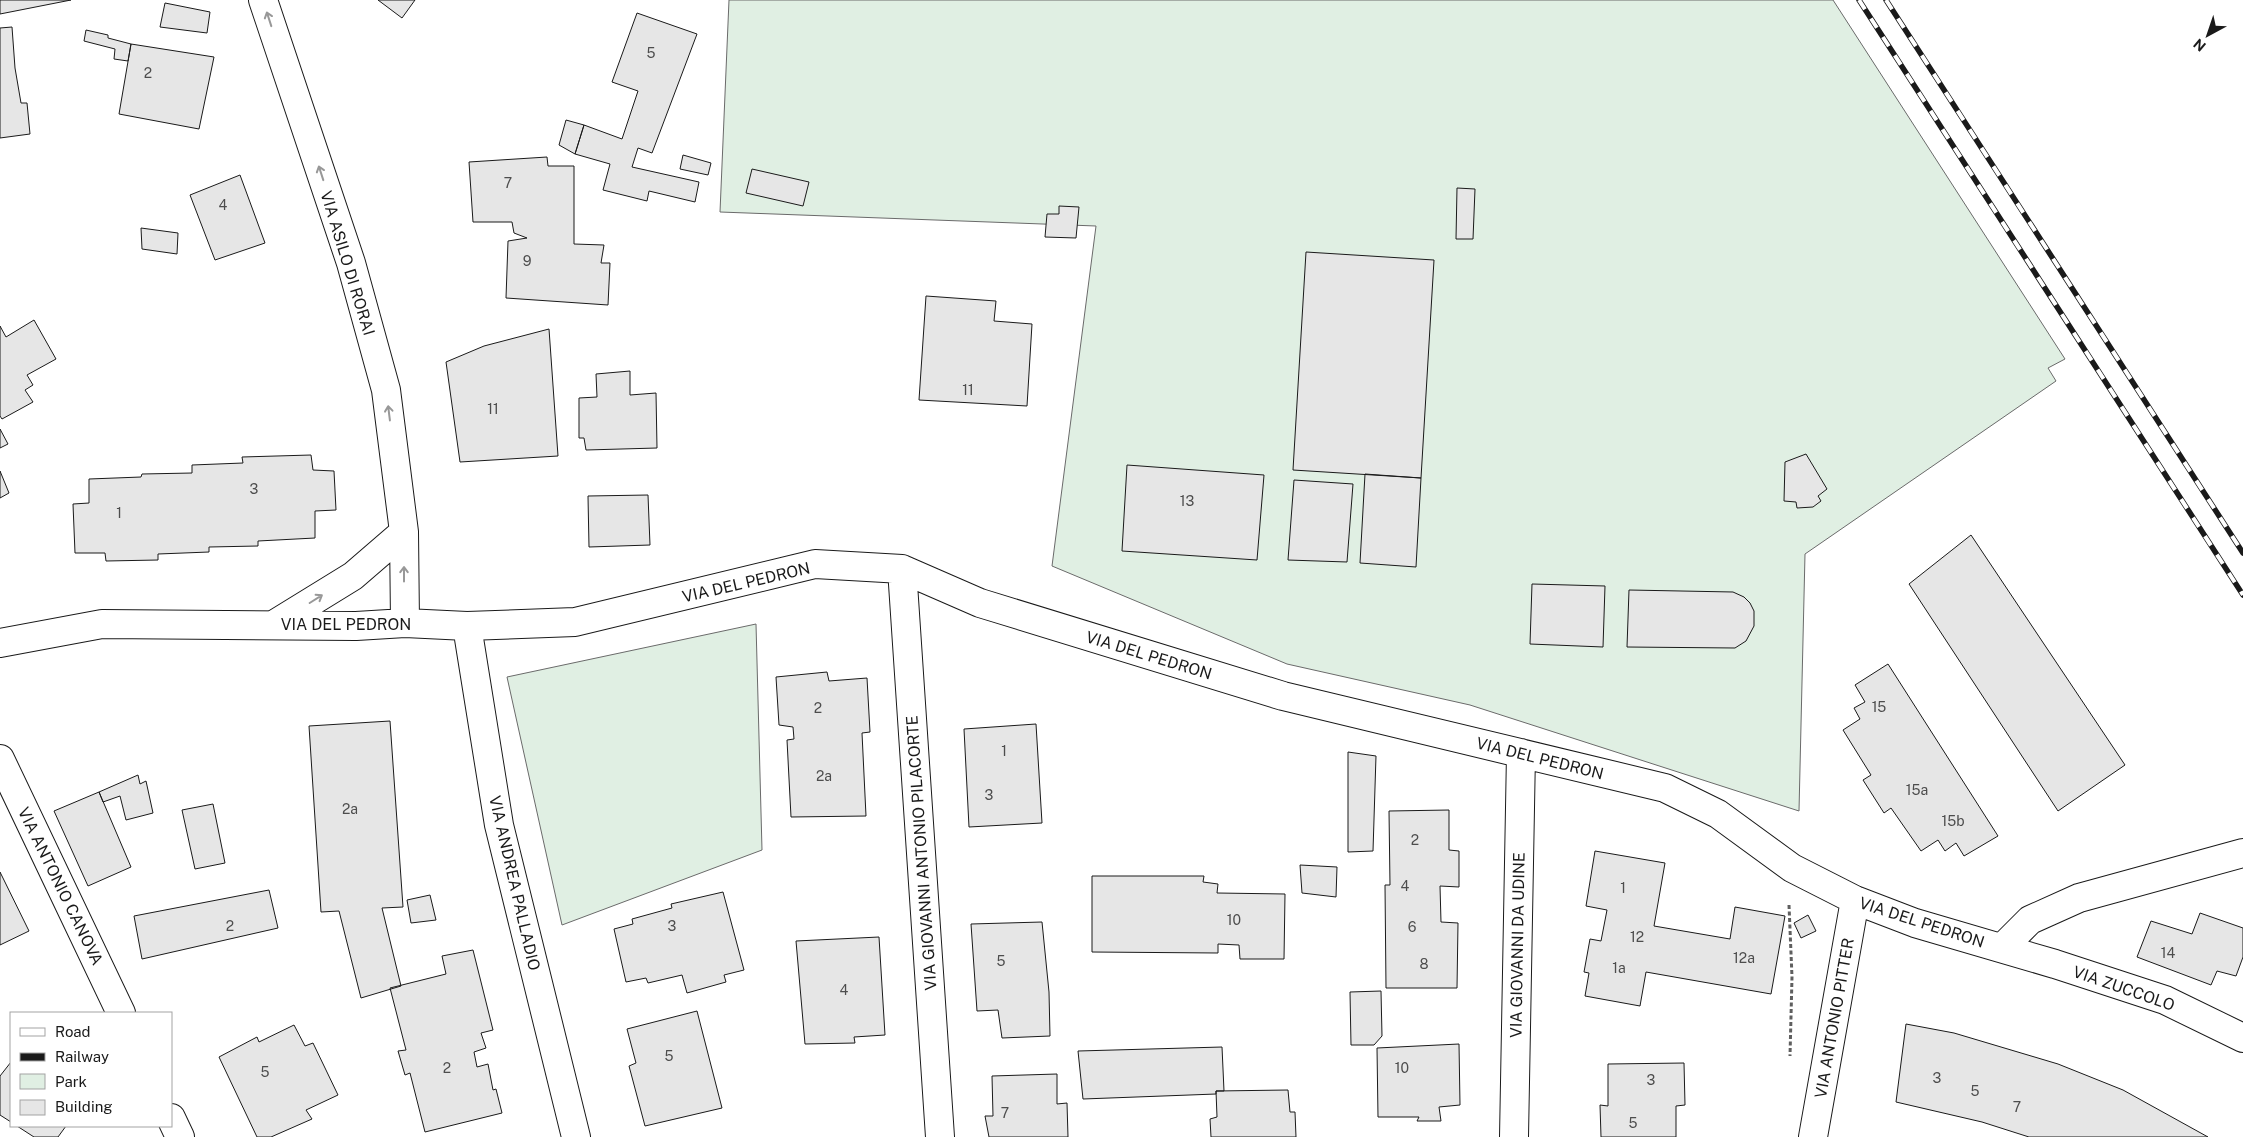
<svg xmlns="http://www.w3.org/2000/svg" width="2243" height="1137" font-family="'Public Sans',sans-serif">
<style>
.green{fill:#e0efe3;stroke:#6a6a6a}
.building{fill:#e6e6e6;stroke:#1a1a1a}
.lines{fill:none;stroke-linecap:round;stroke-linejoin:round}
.minor-casing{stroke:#1a1a1a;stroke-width:30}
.path{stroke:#5f5f5f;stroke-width:3;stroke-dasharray:4 2.5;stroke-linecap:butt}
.minor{stroke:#fff;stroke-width:28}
.rail-casing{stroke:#1a1a1a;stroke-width:5.5}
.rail{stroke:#fff;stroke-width:4;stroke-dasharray:11;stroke-linecap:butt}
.oneway{stroke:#989898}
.labels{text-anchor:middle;stroke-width:4;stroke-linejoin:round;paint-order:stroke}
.number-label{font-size:14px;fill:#4d4d4d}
.street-label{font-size:16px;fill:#1a1a1a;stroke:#fff}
</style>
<rect width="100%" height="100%" fill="#fff"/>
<path class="green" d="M729,0h1104l232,359 -17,9 8,13 -251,173 -6,257 -329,-106 -183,-41 -235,-98 44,-340 -376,-14z
M756,624l6,226 -200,75 -55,-248z"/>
<path class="building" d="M0,0h71l-71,14z
M378,0h37l-13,18z
M165,3l45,9 -3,21 -47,-6z
M637,13l60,21 -45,119 -14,-5 -6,19 67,15 -4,20 -46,-11 -2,10 -44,-11 7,-26 -35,-10 9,-29 38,14 16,-48 -26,-9z
M12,27l3,41 6,35h6l3,31 -30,4v-110z
M86,30l22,5v3l23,6 -3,17 -14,-2 1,-10 -31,-8z
M131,44l83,13 -15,72 -80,-15z
M566,120l18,5 -9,29 -16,-9z
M683,155l28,8 -3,12 -28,-6z
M547,157l1,9h26v78l30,1 -3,18h9l-2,42 -102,-7 2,-57 19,-3 -13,-5 -2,-11h-39l-4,-60z
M752,169l57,13 -6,24 -57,-13z
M240,175l25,68 -50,17 -25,-65z
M1457,188l18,1 -2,50h-17z
M1059,206l20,1 -3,31 -31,-1 2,-23h12z
M141,228l37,5 -1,21 -35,-5z
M1306,252l128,8 -13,218 -128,-8z
M926,296l70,5 -2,20 38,3 -5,82 -108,-6z
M34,320l22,39 -29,16 6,10 -8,5 8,12 -31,17 -2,-3v-90l6,11z
M549,329l9,127 -98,6 -14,-100 38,-16z
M630,371v24l26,-2 1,55 -71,2 -2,-12h-5v-40l18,-1 -1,-23z
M0,429l8,15 -8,4z
M1806,454l21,35 -9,7 3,5 -8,6 -16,1 -1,-6 -12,-1 1,-39z
M311,455l2,15 21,1 2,39 -21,1v27l-57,3v5l-49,1v5l-51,2v6l-52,1 -1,-8h-30l-2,-49 16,-1v-24l52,-2 1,-3 50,-1v-8l51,-2 -1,-6z
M1127,465l137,10 -7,85 -135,-9z
M0,471l9,22 -9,5z
M1365,474l56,4 -5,89 -56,-4z
M1294,480l59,4 -6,78 -59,-2z
M648,495l2,50 -61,2 -1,-51z
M1971,535l154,230 -67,46 -149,-227z
M1532,584l73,2 -2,61 -73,-3z
M1629,590l104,2 11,5 6,6 4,8v15l-8,15 -11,7 -108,-1z
M1888,664l110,172 -34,20 -8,-13 -11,8 -7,-11 -17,11 -30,-43 -7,5 -21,-33 8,-5 -28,-45 17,-11 -6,-11 11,-6 -10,-17z
M827,672l2,9 38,-3 3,54 -8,1 4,83 -75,1 -4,-77 7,-1 -1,-12 -14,-2 -3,-48z
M390,721l13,186 -21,1 19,78 -40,12 -22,-87 -18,1 -12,-186z
M1036,724l6,99 -73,4 -5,-98z
M1348,752l28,4 -3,95 -25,1z
M138,775l2,9 6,-3 7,32 -27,7 -6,-24 -17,6 -4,-10z
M99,792l32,75 -43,19 -34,-75z
M213,804l12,59 -30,6 -13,-59z
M1449,810v40l10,1v36l-19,-1 1,36 17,1 -1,65h-71l-1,-103h5l-1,-74z
M1595,851l70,12 -11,63 76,13 5,-32 50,9 -14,78 -125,-22 -6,34 -55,-10 4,-23 -5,-1 6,-33 11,2 6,-31 -21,-4z
M1300,865l37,2 -1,30 -34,-4z
M0,872l29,59 -29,14z
M1092,876h112l-1,6 15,2 -1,9 68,1 -1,65h-44l-1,-14 -21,-1v9l-126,-1z
M269,890l9,38 -136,31 -8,-43z
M723,892l21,78 -20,5 2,7 -39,11 -5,-18 -34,8 -2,-5 -20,4 -12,-53 19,-5 -1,-5 40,-11 -1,-4z
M430,895l6,25 -25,3 -4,-23z
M2200,913l43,15v29l-7,19 -19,-5 -6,14 -74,-28 14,-36 41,13z
M1808,915l8,16 -15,7 -7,-15z
M1042,922l7,70 1,44 -48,2 -4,-28 -21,1 -6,-87z
M879,937l6,98 -31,2 1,6 -50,1 -9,-103z
M473,950l20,80 -12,3 5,15 -12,4 3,15 11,-3 5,26 3,-1 6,24 -77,19 -15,-59 -5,2 -7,-24 8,-1 -16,-62 56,-14 -4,-18z
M1381,991l1,45 -8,9h-23l-1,-53z
M697,1011l25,97 -77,18 -16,-60 7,-3 -9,-34z
M1906,1024l48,9 104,31 65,26 85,47h-179l-47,-15 -86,-20z
M294,1025l11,21 8,-3 25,52 -32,15 6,9 -41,18h-14l-38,-80 38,-20 2,5z
M1459,1044l1,61 -21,2 2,14h-24l2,-4h-41l-1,-69z
M1222,1047l2,44h-8v3l-133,5 -5,-48z
M11,1062v60l-11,-7v-39z
M1684,1063l1,42 -9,1v31h-75l-1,-32 8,1v-42z
M1057,1074v30l10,-1 1,34h-79l-4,-21h8l-1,-40z
M1288,1090l2,22h5l1,25h-85l-1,-18 7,-2 -1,-26z
M17,1126h49l-8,11h-24z"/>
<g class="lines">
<g class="minor-casing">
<path id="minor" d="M263,0l88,263 35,127 18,142 1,91
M902,569l38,568
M275,624l78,-48 51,-44
M467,626l32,199 77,312
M0,643l102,-19 254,2 49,-3 62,3 108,-4 240,-58 87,5 78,34 303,93 382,92 53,26 74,54 63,32 60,23 140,41 110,36 78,38
M0,759l121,254
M2002,948l28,-28 49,-22 164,-45
M171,1118l9,19
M1514,1137l7,-384
M1813,1137l42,-237"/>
</g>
<path class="path" d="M1789,905l3,72 -2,79"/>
<use href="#minor" class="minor"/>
<g class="rail-casing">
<path id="rail" d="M1859,0l384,595
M1886,0l357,553"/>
</g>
<use href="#rail" class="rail"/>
</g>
<defs><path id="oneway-shaft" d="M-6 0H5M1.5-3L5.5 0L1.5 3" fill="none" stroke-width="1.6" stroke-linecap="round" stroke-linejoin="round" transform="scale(1.25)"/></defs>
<g class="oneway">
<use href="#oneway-shaft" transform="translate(269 19) rotate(-108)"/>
<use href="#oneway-shaft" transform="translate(321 173) rotate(-108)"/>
<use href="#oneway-shaft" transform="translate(389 413) rotate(-97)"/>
<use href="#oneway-shaft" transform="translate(404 574) rotate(-90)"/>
<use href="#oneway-shaft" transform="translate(316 599) rotate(-32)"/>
</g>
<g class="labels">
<g class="number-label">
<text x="651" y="58">5</text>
<text x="148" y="78">2</text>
<text x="508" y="188">7</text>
<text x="223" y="210">4</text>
<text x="527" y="266">9</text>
<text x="968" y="395">11</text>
<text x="493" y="414">11</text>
<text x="254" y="494">3</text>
<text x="1187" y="506">13</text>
<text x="119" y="518">1</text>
<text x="1879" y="712">15</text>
<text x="818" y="713">2</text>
<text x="1004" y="756">1</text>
<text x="824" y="781">2a</text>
<text x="1917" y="795">15a</text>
<text x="989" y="800">3</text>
<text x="350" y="814">2a</text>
<text x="1953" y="826">15b</text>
<text x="1415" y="845">2</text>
<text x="1405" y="891">4</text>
<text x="1623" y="893">1</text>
<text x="1234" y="925">10</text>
<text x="230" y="931">2</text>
<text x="672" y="931">3</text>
<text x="1412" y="932">6</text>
<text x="1637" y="942">12</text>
<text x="2168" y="958">14</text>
<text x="1744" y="963">12a</text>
<text x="1001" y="966">5</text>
<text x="1424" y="969">8</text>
<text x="1619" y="973">1a</text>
<text x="844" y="995">4</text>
<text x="669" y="1061">5</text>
<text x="447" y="1073">2</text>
<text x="1402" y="1073">10</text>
<text x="265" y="1077">5</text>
<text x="1937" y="1083">3</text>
<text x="1651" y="1085">3</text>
<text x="1975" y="1096">5</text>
<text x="2017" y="1112">7</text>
<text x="1005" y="1118">7</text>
<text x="1633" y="1128">5</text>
</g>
<g class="street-label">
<text transform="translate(348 263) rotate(73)" y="6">VIA ASILO DI RORAI</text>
<text transform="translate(746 582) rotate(-13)" y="6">VIA DEL PEDRON</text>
<text x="346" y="630">VIA DEL PEDRON</text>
<text transform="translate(1149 655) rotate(17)" y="6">VIA DEL PEDRON</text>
<text transform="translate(1540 758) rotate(14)" y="6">VIA DEL PEDRON</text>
<text transform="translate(921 853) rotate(-94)" y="6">VIA GIOVANNI ANTONIO PILACORTE</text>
<text transform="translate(515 883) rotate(77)" y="6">VIA ANDREA PALLADIO</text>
<text transform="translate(61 886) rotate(64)" y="6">VIA ANTONIO CANOVA</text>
<text transform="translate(1922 922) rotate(18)" y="6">VIA DEL PEDRON</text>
<text transform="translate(1517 945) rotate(-89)" y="6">VIA GIOVANNI DA UDINE</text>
<text transform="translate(2124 988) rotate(19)" y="6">VIA ZUCCOLO</text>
<text transform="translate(1834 1018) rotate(-80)" y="6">VIA ANTONIO PITTER</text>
</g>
</g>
<rect x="10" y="1012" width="162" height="115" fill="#ffffff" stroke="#a3a3a3"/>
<rect x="20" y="1028" width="25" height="8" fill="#ffffff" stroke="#a3a3a3"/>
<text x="55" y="1037" font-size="15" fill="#1a1a1a">Road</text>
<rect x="20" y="1053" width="25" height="8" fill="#1a1a1a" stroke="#a3a3a3"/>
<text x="55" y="1062" font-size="15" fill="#1a1a1a">Railway</text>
<rect x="20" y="1074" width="25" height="15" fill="#e0efe3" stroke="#a3a3a3"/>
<text x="55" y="1087" font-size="15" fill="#1a1a1a">Park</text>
<rect x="20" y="1100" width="25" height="15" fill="#e6e6e6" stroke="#a3a3a3"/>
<text x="55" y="1112" font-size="15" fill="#1a1a1a">Building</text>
<g transform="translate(2208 35) rotate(220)" stroke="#ffffff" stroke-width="4" paint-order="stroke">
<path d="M0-4L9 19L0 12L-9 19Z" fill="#1a1a1a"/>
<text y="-8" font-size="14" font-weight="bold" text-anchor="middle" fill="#1a1a1a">N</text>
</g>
</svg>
